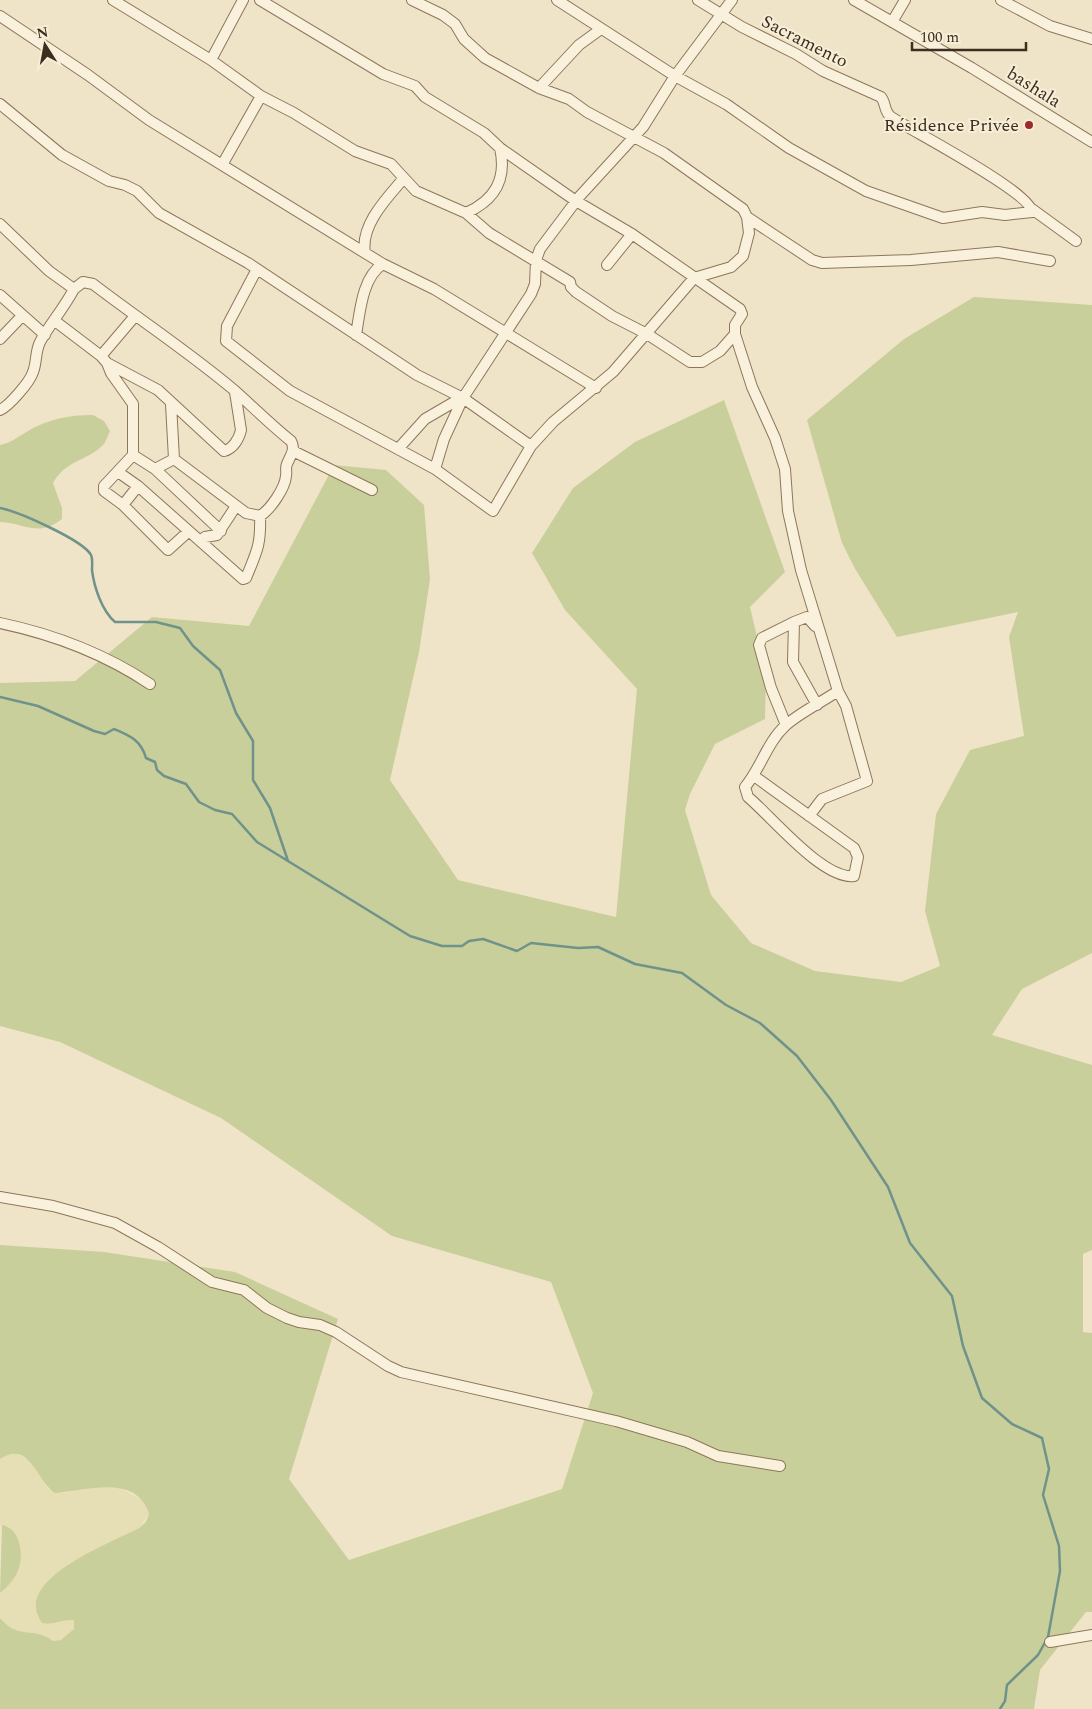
<svg xmlns="http://www.w3.org/2000/svg" width="1092" height="1709" font-family="Spectral,serif">
<style>
.farmland{fill:#e6deb5}
.green{fill:#c9cf9b}
.lines{fill:none;stroke-linecap:round;stroke-linejoin:round}
.stream{stroke:#6f938a;stroke-width:2.5}
.minor-casing{stroke:#8d765c;stroke-width:12}
.minor{stroke:#faf1dc;stroke-width:10}
.poi-dot{fill:#9e2a2b;stroke:#f7eed8;stroke-width:2}
.labels{text-anchor:middle;stroke-width:4;stroke-linejoin:round;paint-order:stroke}
.street-label{font-size:18px;fill:#3d2e20;stroke:#f7eed8}
.poi-label{font-size:18px;fill:#3d2e20;stroke:#f7eed8;text-anchor:end}
</style>
<rect width="100%" height="100%" fill="#f0e4c8"/>
<path class="farmland" d="M15,1453l15,8 18,28 16,4 32,-7 24,2 22,12 7,14 -10,14 -75,39 -27,32v17l21,7 8,-4 8,1v9l-13,11 -8,1 -7,-5 -16,-4 -9,1 -15,-8 -6,-7v-25l12,-12 -10,-56 -2,1v-67l7,-5z"/>
<path class="green" d="M974,297l118,8v648l-70,36 -30,46 100,30v185l-9,4v78l9,1v279h-6l-46,58 -6,39h-1034v-91c19,23 32,7 53,23l8,-1 13,-11v-9c-11,-1 -20,5 -32,3 -32,-44 72,-81 97,-95l7,-6 3,-8c-13,-41 -63,-23 -94,-21 -19,-12 -25,-54 -55,-34v-214l104,7 131,20 103,47 -49,160 60,81 213,-71 31,-96 -42,-111 -159,-46 -171,-118 -161,-76 -60,-16v-343l75,-2 77,-64 97,9 85,-161 52,5 38,35 6,74 -11,73 -29,128 68,100 158,37 21,-228 -72,-79 -33,-57 41,-65 62,-46 89,-42 61,172 -35,35 16,68 -1,44 -50,25 -25,50 -5,16 26,85 40,48 64,28 86,11 39,-16 -15,-55 11,-97 34,-64 54,-14 -15,-99 9,-25 -121,25 -43,-70 -12,-24 -35,-123 97,-81z
M93,415l11,6 6,10c-2,4 -4,11 -7,14 -17,17 -36,14 -50,38l9,25v11c-25,19 -36,4 -62,3v-77c11,-2 19,-9 28,-14 20,-12 41,-16 65,-16z
M2,1525c20,4 23,34 14,50 -4,7 -10,13 -16,18z"/>
<g class="lines">
<path class="stream" d="M0,508c17,3 83,32 91,47 2,4 1,10 1,15 2,17 10,41 23,52h41l24,6 13,18 27,24 16,43 17,28v39l17,28 18,53
M0,697l38,9 56,25 11,3 9,-5c16,7 27,11 32,29l9,4 2,8 7,6 22,8 13,18 16,8 17,4 25,28 153,94 32,10h20l7,-5 14,-2 34,12 14,-8 47,5 20,-1 37,17 47,9 44,32 34,18 37,33 34,44 57,87 22,56 42,53 11,50 19,52 30,26 30,14 7,31 -6,26 16,51 1,25 -12,66 -10,18 -31,30 -2,16 -5,8"/>
<g class="minor-casing">
<path id="minor" d="M113,0l98,60 50,36 33,17 61,38 36,13 25,27 50,22 23,20 81,49 1,5 5,5 36,24 35,18 43,28h12l18,-11 15,-17 17,53 23,51 10,31 3,42 13,59 37,121 8,15 21,75 -45,18 -13,17
M260,0l123,74 32,12 10,11 59,36 16,15 76,53 56,33 108,75 2,5 -7,11v9
M412,0l31,15 12,9 9,15 21,19 54,30 30,11 18,13 77,41 79,56 4,8 65,43 10,3 89,-3 87,-8 52,9
M557,0l118,76 51,28 63,44 77,43 77,27 39,-6 23,3 27,-3c-1,-20 -120,-81 -141,-95 -7,-5 -5,-14 -10,-20l-58,-26 -27,-17 -54,-27 -44,-27
M854,0l118,68 120,74
M1001,0l49,26 42,13
M0,16l88,59 61,45 234,144 51,25 162,99
M892,22l13,-22
M211,60l32,-60
M539,88l40,-43 22,-16
M0,104l62,51 47,26 16,4 12,6 22,22 89,50 169,112 46,23 68,48
M222,165l39,-69
M1032,209l44,32
M466,213c29,-13 41,-34 34,-65
M0,224l49,47 25,18 9,-7 10,2c47,36 96,68 141,106 19,17 37,35 57,51 5,9 -1,15 -4,23 -2,4 0,7 -1,12 -1,12 -15,33 -26,40l-14,-3 -72,-54 -3,-55
M365,253c-5,-28 22,-55 39,-75
M607,265l25,-31
M257,269l-30,57 -1,15 64,50 145,78 58,42 38,-65 22,-24 60,-50 81,-94 37,-11 12,-11 6,-23 -2,-16
M0,295l45,40
M55,321l46,35 34,-40
M356,335c4,-23 6,-58 27,-71
M0,339l22,-23
M101,356l6,7 51,27 66,61c9,-2 15,-12 17,-21l-6,-38
M107,363l4,10 22,31v51
M0,410c9,-4 30,-28 33,-38 4,-10 2,-20 7,-30 10,-18 24,-34 34,-53
M398,449l27,-30 36,-21
M293,451l79,39
M133,455l-29,31v5l19,14 45,45 20,-18
M133,455l22,14 66,62
M155,469l19,-10
M435,469l9,-30 19,-41 68,-104 4,-10 1,-24 4,-11 39,-52 64,-70 32,-51 57,-76
M118,472l20,14 105,93 3,-1c11,-27 15,-33 14,-62
M123,505l15,-19
M200,541l5,-4 12,-2 19,-29
M0,623c52,11 105,31 150,61
M815,626l-8,-9 -13,5 -1,40 24,43
M786,725l-15,-37 -12,-43 3,-7 32,-16
M754,776l100,72 4,9 -4,19c-31,4 -83,-60 -106,-79l-3,-10c16,-19 22,-45 41,-62 15,-13 36,-23 52,-34
M0,1197l53,9 62,17 43,24 54,35 32,8 23,18 20,10 12,4 21,3 16,7 52,34 13,6 215,49 71,21 31,14 62,10
M1050,1642l42,-7"/>
</g>
<use href="#minor" class="minor"/>
</g>
<circle class="poi-dot" cx="1029" cy="125" r="5"/>
<g class="labels">
<g class="street-label">
<text transform="translate(805 41) rotate(27)" y="6">Sacramento</text>
<text transform="translate(1034 87) rotate(32)" y="6">bashala</text>
</g>
<g class="poi-label">
<text x="1019" y="131">Résidence Privée</text>
</g>
</g>
<g transform="translate(45 45) rotate(349)" stroke="#f7eed8" stroke-width="4" paint-order="stroke">
<path d="M0-4L9 19L0 12L-9 19Z" fill="#3d2e20"/>
<text y="-8" font-size="14" font-weight="bold" text-anchor="middle" fill="#3d2e20">N</text>
</g>
<path d="M912 42v8h114v-8" fill="none" stroke="#3d2e20" stroke-width="2.5"/>
<text x="920" y="42" font-size="15" fill="#3d2e20" stroke="#f7eed8" stroke-width="4" paint-order="stroke">100 m</text>
</svg>
